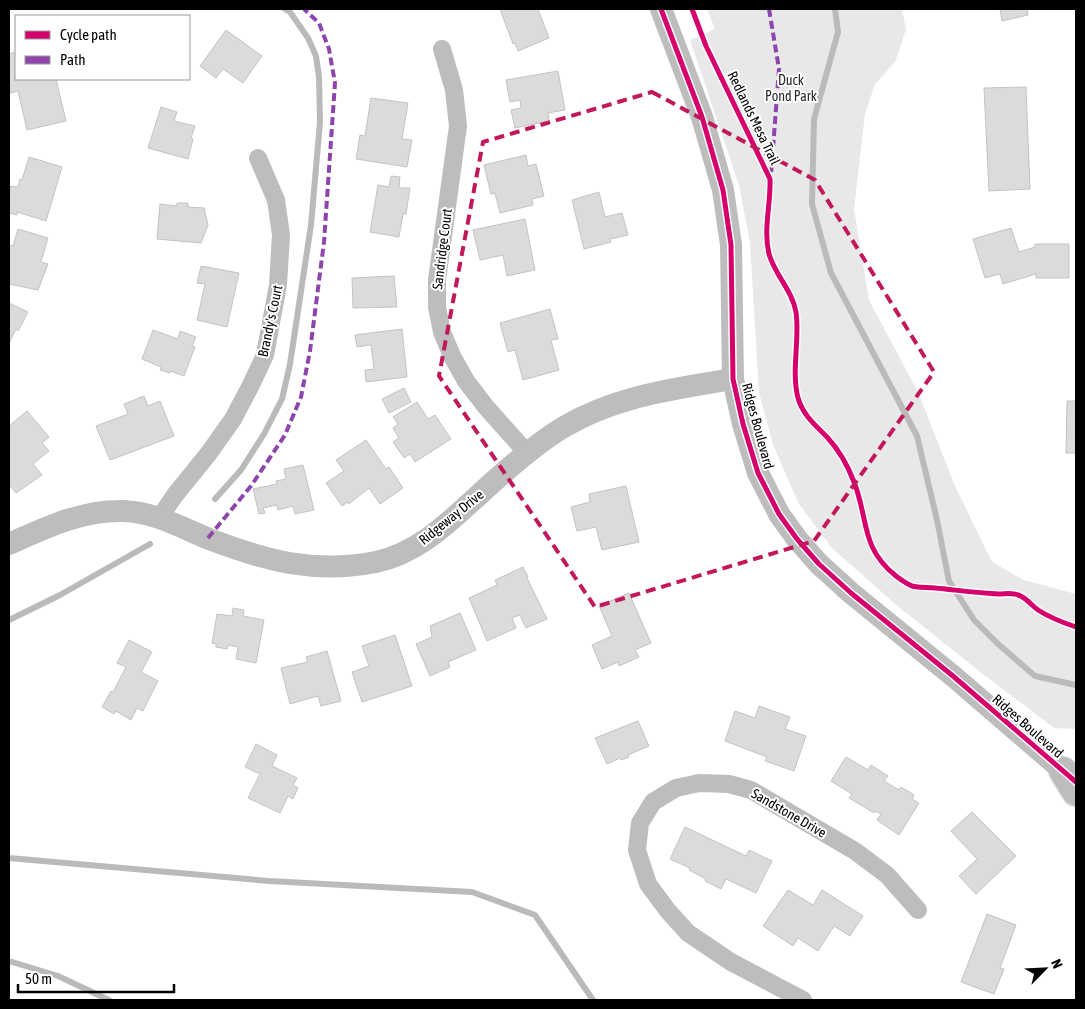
<svg xmlns="http://www.w3.org/2000/svg" width="1085" height="1009" font-family="'Asap Condensed',sans-serif">
<style>
.green{fill:#e8e8e8}
.lines{fill:none;stroke-linecap:round;stroke-linejoin:round}
.stream{stroke:#bababa;stroke-width:6}
.building{fill:#dbdbdb;stroke:#c3c3c3}
.primary-casing{stroke:#dbdbdb;stroke-width:30}
.minor{stroke:#bdbdbd;stroke-width:18}
.tertiary{stroke:#bdbdbd;stroke-width:22}
.primary{stroke:#bdbdbd;stroke-width:28}
.quiet{stroke:#8e44ad;stroke-width:4;stroke-dasharray:8 4;stroke-linecap:butt}
.cycleway-casing{stroke:#fff;stroke-width:8}
.cycleway{stroke:#d6006c;stroke-width:5}
.marked{fill:none;stroke:#c2185b;stroke-width:4;stroke-dasharray:10 6;stroke-linejoin:round}
.labels{text-anchor:middle;stroke-width:4;stroke-linejoin:round;paint-order:stroke}
.park-label{font-size:14px;fill:#2c2c2c;stroke:#fff}
.street-label{font-size:14px;fill:#000;stroke:#fff}
</style>
<rect width="100%" height="100%" fill="#fff"/>
<path class="green" d="M707,9h195l4,21 -11,32 -20,22 -10,30 -11,95 15,91 49,92 37,94 37,76 32,18 52,14v135l-22,-1 -75,-57 -85,-68 -62,-55 -33,-44 -26,-59 -14,-53 -9,-149 -11,-58 -49,-145 25,-11z"/>
<g class="lines">
<path class="stream" d="M835,9l3,23 -24,87 -2,85 19,69 86,163 20,84 12,61 25,39 23,23 38,33 41,9
M215,499l26,-29 23,-36 18,-35 8,-35 21,-139 9,-103 -1,-45 -3,-21 -8,-18 -18,-26 -5,-3
M9,620l51,-25 90,-51
M9,858l260,23 203,11 63,23 58,85
M9,961l49,15 51,24"/>
</g>
<path class="building" d="M500,9h38l11,29 -31,13 -3,-8 -2,1z
M1000,9h27l1,6 -26,6z
M226,30l36,26 -19,27 -20,-14 -7,9 -16,-12z
M16,52v27h40l10,42 -39,9 -9,-39 -8,2 -1,-6v-33z
M558,71l7,39 -17,3 1,8 -34,7 -4,-18 10,-2 -1,-8 -10,2 -4,-22z
M1026,87l4,102 -41,2 -5,-103z
M371,98l37,5 -6,36 10,1 -5,27 -51,-8 4,-24 5,1z
M161,107l16,5 -3,9 21,5 -4,12 2,1 -5,20 -40,-11z
M526,155l2,11 8,-2 8,32 -12,3 1,6 -33,8 -5,-20 -4,1 -7,-29z
M29,157l33,10 -16,54 -29,-9v3l-8,-2v-20l2,-7 7,1 2,-8 2,1z
M391,176l9,1 -1,11h11l-4,26h-3l-4,23 -29,-5 8,-47 11,2z
M599,192l6,25 17,-4 6,22 -18,4 1,3 -27,7 -12,-49z
M177,203h11v4l16,1 4,17 -7,18 -44,-4 3,-35 17,2z
M525,219l10,51 -28,6 -4,-21 -23,5 -7,-30z
M1011,228l8,24 16,-5v-3h34v34h-33v-4l-33,10 -3,-10 -15,4 -12,-39z
M18,229l30,9 -7,24 7,2 -10,26 -29,-6v-39l4,1z
M201,266l38,7 -12,54 -30,-7 8,-36 -8,-1z
M394,276l3,31 -44,1 -1,-30z
M9,303l19,9 -10,19 -2,-2 -7,14z
M550,309l8,30 -7,1 8,30 -36,10 -8,-30 -7,2 -8,-29z
M402,329l5,48 -41,5 -1,-12 9,-1 -3,-24 -14,2 -2,-12z
M153,330l25,9 2,-8 16,6 -4,9 3,1 -11,29 -14,-5v2l-10,-3 1,-3 -19,-8z
M404,388l7,14 -22,11 -7,-14z
M144,396l4,10 12,-5 14,35 -64,24 -14,-34 32,-12 -4,-10z
M1067,401h9v52h-10z
M417,402l11,17 7,-4 16,24 -36,23 -5,-8 -6,4 -11,-16 6,-4 -6,-10 5,-4 -5,-7z
M27,411l22,26 -7,6 7,8 -16,13 9,11 -26,18 -7,-9v-58z
M366,440l20,29 3,-2 14,21 -23,16 -11,-16 -20,16 -1,-2 -6,4 -16,-23 18,-12 -8,-11z
M303,465l11,45 -19,4 -2,-8 -15,4 -1,-5 -14,3 2,5 -6,1 -6,-25 24,-5 -1,-3 10,-2 -2,-10z
M626,486l13,56 -37,8 -6,-23 -19,4 -6,-24 19,-5 -1,-8z
M523,567l5,10 -1,1 20,41 -21,9 -6,-13 -8,3 4,10 -29,13 -18,-43 28,-13 -2,-5z
M629,593l22,50 -16,7 4,7 -20,9 -1,-4 -16,7 -10,-24 20,-9 -13,-30z
M233,608l11,2 -1,6 21,4 -8,43 -20,-4 2,-12 -10,-2 -1,4 -11,-2v-3l-4,-1 5,-29 15,2z
M460,613l16,37 -28,12 2,5 -20,9 -14,-32 16,-7 -2,-11z
M395,635l17,51 -50,16 -10,-30 17,-6 -7,-20z
M129,640l23,12 -11,20 17,9 -15,30 -6,-3 -6,12 -15,-9 -2,3 -12,-7 9,-16 2,1 13,-25 -9,-4z
M327,651l14,50 -20,5 -3,-10 -28,8 -9,-36 27,-6 -2,-5z
M759,706l31,11 -5,12 21,7 -12,35 -29,-10 2,-4 -42,-16 10,-30 20,7z
M638,721l11,25 -21,9 1,2 -8,3 -1,-2 -13,6 -12,-26z
M256,744l21,11 -5,11 25,12 -4,7 5,3 -5,11 -5,-3 -8,17 -32,-15 12,-24 -15,-7z
M846,757l22,13 3,-5 17,11 -4,5 15,9 2,-3 13,8 -2,4 7,4 -20,32 -22,-15 4,-6 -6,-3 -1,2 -25,-15 3,-4 -21,-13z
M972,812l44,44 -40,38 -17,-18 18,-17 -26,-28z
M685,827l61,29 3,-6 23,11 -16,32 -30,-14 -5,10 -16,-8 1,-2 -17,-9 1,-2 -20,-9z
M788,890l25,15 9,-15 41,26 -13,20 -16,-10 -16,25 -20,-13 -5,8 -30,-20z
M987,914l29,11 -16,43 4,1 -10,25 -33,-12z"/>
<g class="lines">
<g class="primary-casing">
<path id="primary" d="M1063,771l13,21"/>
</g>
<path class="minor" d="M442,49l12,41 4,36 -21,154v27l5,25 10,24 14,25 20,26 41,46
M160,517l15,-22 34,-42 24,-34 18,-34 14,-30 13,-70 3,-50 -5,-35 -18,-42
M803,1000l-72,-38 -43,-29 -20,-22 -20,-27 -11,-34 3,-27 13,-21 23,-14 23,-5 30,1 22,6 104,61 32,24 31,35"/>
<path class="tertiary" d="M661,9l41,108 21,73 8,55 2,134 10,45 15,49 21,41 18,25 22,25 32,29 102,83 122,105
M9,544c36,-16 73,-34 114,-33 31,1 57,16 86,28 58,22 105,35 167,23 43,-9 74,-41 105,-69 25,-23 52,-47 81,-65 54,-32 111,-39 171,-49"/>
<use href="#primary" class="primary"/>
<path class="quiet" d="M769,9l10,60 -8,106
M208,538l43,-52 34,-51 16,-38 9,-46 14,-109 11,-159 -6,-34 -10,-26 -15,-14"/>
<g class="cycleway-casing">
<path id="cycleway" d="M661,9l41,108 21,73 8,55 2,134 10,45 15,49 21,41 18,25 22,25 32,29 102,83 123,106
M692,9l14,37 64,133c1,25 -7,50 -1,75 6,21 23,36 27,58 4,28 -5,58 2,86 5,17 17,27 29,39 12,13 21,29 27,45 15,38 6,65 42,94 4,3 11,8 16,10 7,2 16,1 23,2 21,2 42,5 64,6 5,0 10,-1 15,0 10,1 16,10 24,16 11,7 26,13 38,17"/>
</g>
<use href="#cycleway" class="cycleway"/>
</g>
<path class="marked" d="M652,92l163,88 119,192 -120,169 -219,66 -156,-231 44,-234z"/>
<g class="labels">
<g class="park-label">
<text x="791" y="85">Duck<tspan x="791" dy="16">Pond Park</tspan></text>
</g>
<g class="street-label">
<text transform="translate(754 118) rotate(64)" y="5">Redlands Mesa Trail</text>
<text transform="translate(442 249) rotate(-83)" y="5">Sandridge Court</text>
<text transform="translate(270 321) rotate(-78)" y="5">Brandy's Court</text>
<text transform="translate(758 426) rotate(75)" y="5">Ridges Boulevard</text>
<text transform="translate(451 517) rotate(-39)" y="5">Ridgeway Drive</text>
<text transform="translate(1028 726) rotate(41)" y="5">Ridges Boulevard</text>
<text transform="translate(789 813) rotate(30)" y="5">Sandstone Drive</text>
</g>
</g>
<rect width="1085" height="1009" fill="none" stroke="#000000" stroke-width="20"/>
<rect x="15" y="15" width="175" height="65" fill="#ffffff" stroke="#999999"/>
<rect x="25" y="31" width="25" height="8" fill="#d6006c" stroke="#999999"/>
<text x="60" y="40" font-size="15" fill="#000000">Cycle path</text>
<rect x="25" y="56" width="25" height="8" fill="#8e44ad" stroke="#999999"/>
<text x="60" y="65" font-size="15" fill="#000000">Path</text>
<g transform="translate(1045 969) rotate(66)" stroke="#ffffff" stroke-width="4" paint-order="stroke">
<path d="M0-4L9 19L0 12L-9 19Z" fill="#000000"/>
<text y="-8" font-size="14" font-weight="bold" text-anchor="middle" fill="#000000">N</text>
</g>
<path d="M18 984v8h156v-8" fill="none" stroke="#000000" stroke-width="2.5"/>
<text x="25" y="984" font-size="15" fill="#000000" stroke="#ffffff" stroke-width="4" paint-order="stroke">50 m</text>
</svg>
